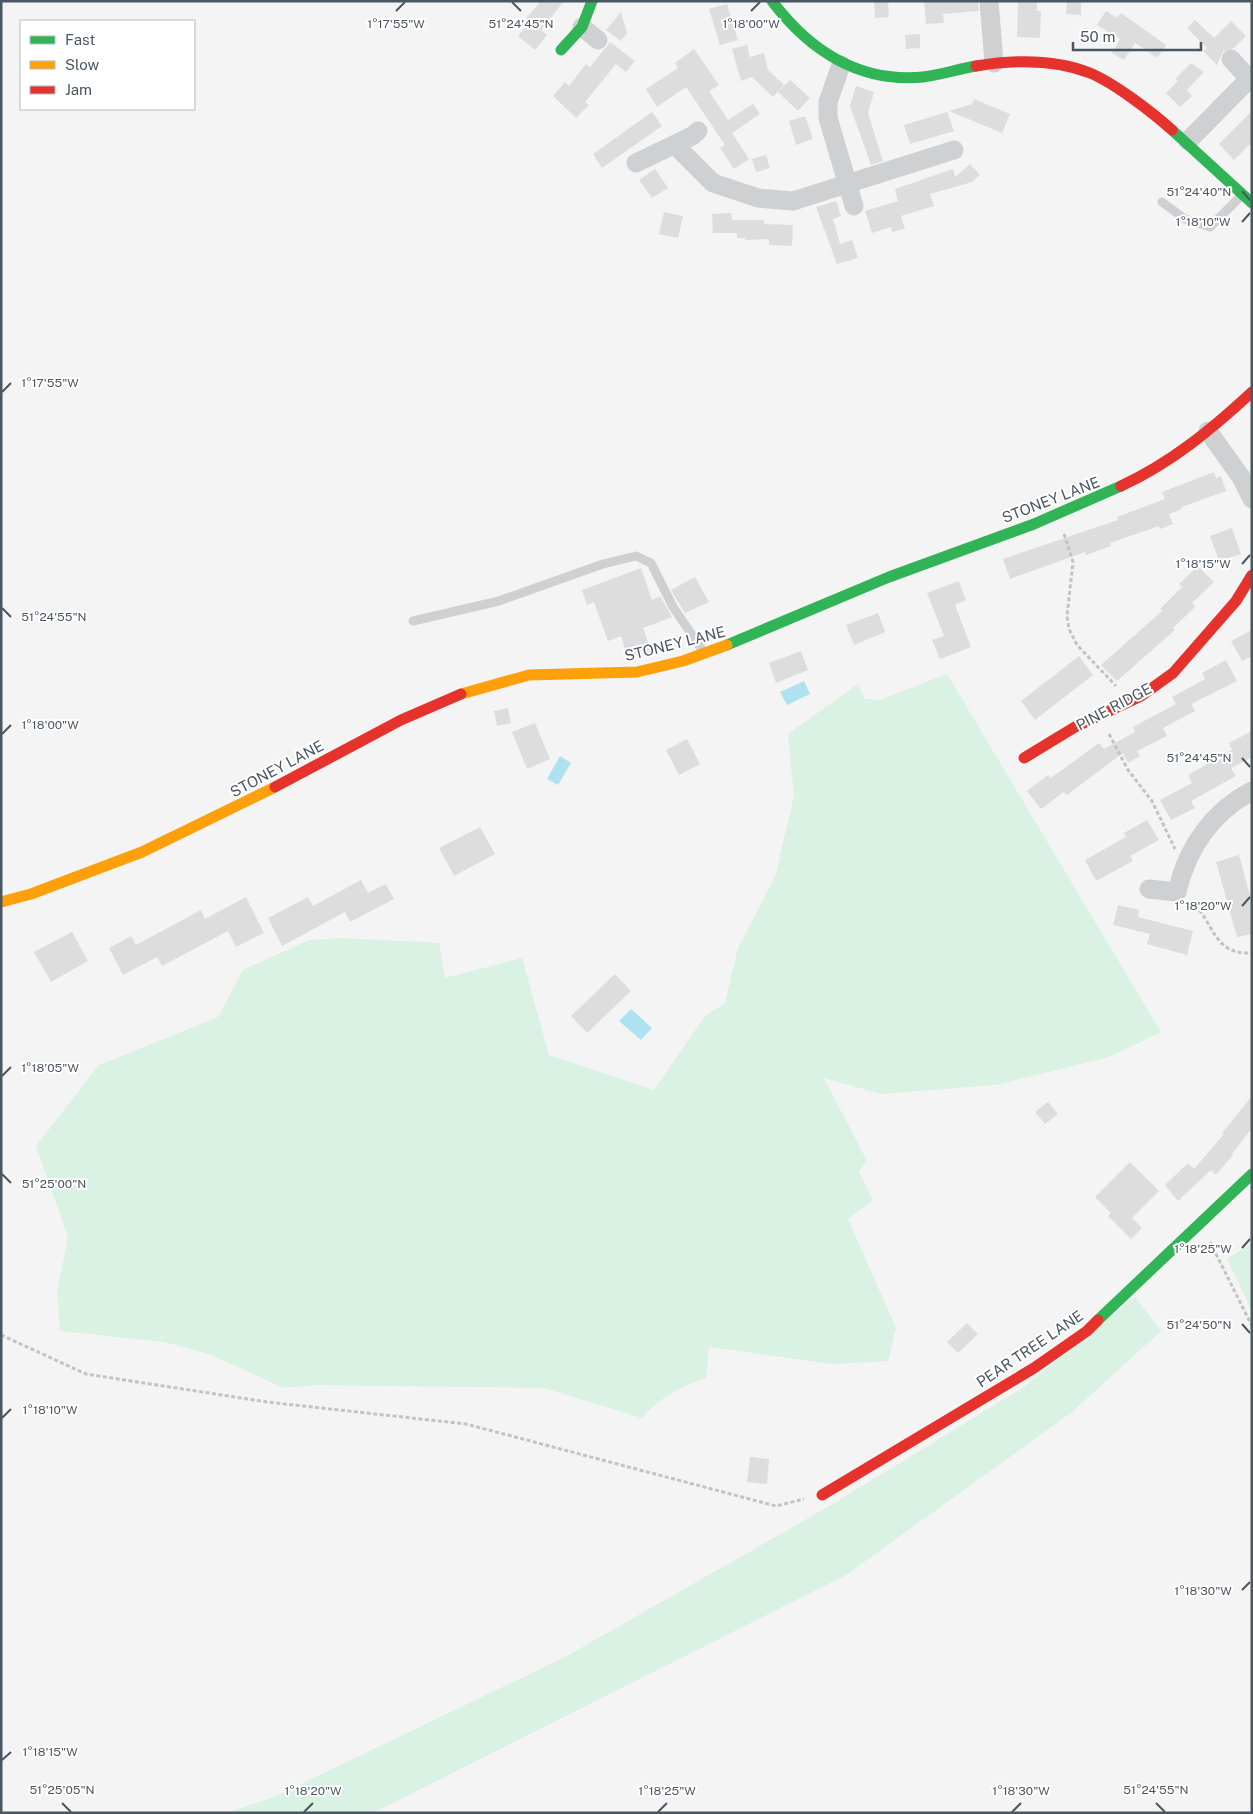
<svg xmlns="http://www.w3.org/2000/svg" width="1253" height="1814" font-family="'Public Sans',sans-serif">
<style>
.green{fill:#d9f2e3}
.water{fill:#aee2f0}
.building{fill:#ddddde}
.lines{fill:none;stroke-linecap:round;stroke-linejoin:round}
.path{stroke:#bcc7c4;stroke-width:3;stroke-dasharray:4 2.5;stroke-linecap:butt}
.lane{stroke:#ced0d2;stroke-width:9}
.street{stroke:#ced0d2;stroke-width:19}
.fast{stroke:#30b455;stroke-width:11}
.slow{stroke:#ff9f0a;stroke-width:11}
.jam{stroke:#e5322d;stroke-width:11}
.ticks{fill:none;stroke:#4a5661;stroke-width:2}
.labels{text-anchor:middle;stroke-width:4;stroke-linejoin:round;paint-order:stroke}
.street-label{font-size:15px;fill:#4a5661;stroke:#fff}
.ticks-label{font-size:12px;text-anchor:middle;fill:#4a5661;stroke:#fff;stroke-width:4;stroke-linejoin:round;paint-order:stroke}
</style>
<rect width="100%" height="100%" fill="#f4f4f4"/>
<path class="green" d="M947,674l214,358 -52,25 -113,28 -115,9 -57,-16 43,83 -8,10 14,29 -25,19 48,109 -8,33 -56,3 -123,-17 -3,31c-28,10 -43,17 -64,40l-98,-30 -228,-3 -32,3 -75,-34 -45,-12 -104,-11 -3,-39 11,-55 -32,-91 63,-81 119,-48 25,-47 66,-30 33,-2 97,5 6,35 77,-20 27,97 105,35 51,-74 20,-13 13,-55 37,-71 19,-81 -6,-62 70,-50 7,15 15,1z
M1252,1243v68l-25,-52z
M1135,1297l26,34 -89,81 -226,163 -473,238h-146l49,-17 289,-139 261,-149 195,-119z"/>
<path class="water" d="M804,681l6,13 -23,11 -7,-13z
M560,756l11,7 -13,22 -11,-6z
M631,1009l21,19 -11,12 -22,-19z"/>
<path class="building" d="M541,1h23l-23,29 6,5 -12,15 -17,-14 12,-15 -4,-3z
M874,1h14l1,16 -14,1z
M924,1h54l1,10 -36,3 1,9 -18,1z
M1018,1h19v10h4l-1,27 -23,-1z
M1067,1h14v14l-15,-1z
M727,4l11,36 -18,5 -11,-36z
M1106,11l11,7 4,-5 45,32 -9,13 -22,-15 -11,17 -12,-7 8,-14 -23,-14z
M621,12l6,21 -6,8 -15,-11z
M1195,20l19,18 17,-17 15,15 -12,12 -11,3 -6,14 -14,-14 4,-3 -20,-20z
M920,34v14l-14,1 -1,-14z
M610,42l25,19 -9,11 -10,-8 -31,38 4,3 -13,13 -23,-22 12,-14 4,4 17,-22 4,3z
M747,45l3,12 14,-4 4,17 16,15 -11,12 -21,-20 -11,4 -9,-32z
M694,49l25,36 -10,6 19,29 25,-16 7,10 -28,19 17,26 -15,10 -14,-21 5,-3 -39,-58 -29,20 -11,-18 32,-21 -3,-5z
M1191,63l13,9 -17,18 -6,-6 11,12 -12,11 -14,-14 12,-12 -3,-2z
M790,80l20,18 -12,13 -20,-19z
M856,86l18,6 -6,21 15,48 -12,4 -21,-59z
M974,99l36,15 -8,19 -53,-22 23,-7z
M1252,111v31l-18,18 -15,-16z
M652,112l10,14 -60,42 -9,-14z
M947,112l7,19 -44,13 -6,-19z
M805,116l8,23 -17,6 -7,-24z
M766,155l4,13 -14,4 -4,-13z
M970,164l10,11 -8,7 -42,12 4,12 -33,10 4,13 -13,3 -1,-5 -19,6 -7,-22 33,-10 -3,-12 58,-20 2,8z
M655,169l13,19 -16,10 -13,-18z
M836,201l5,15 -8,3 7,25 12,-4 6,18 -21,6 -21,-57z
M664,212l19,4 -5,22 -19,-4z
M731,213l1,7h32v4l29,1 -1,21 -23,-1v-6l-24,1v-2h-8v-5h-24l-1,-19z
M1214,472l2,6 5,-2 5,15 -44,16v2l-13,5 4,10 -13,5 -1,-3 -49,17 1,3 -25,9 -1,-3 -75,27 -7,-20 115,-39 -1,-3 48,-18 -3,-7z
M1232,528l9,26 -22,7 -9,-25z
M1198,566l16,16 -22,21 3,4 -22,21 2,2 -58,51 -16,-16 61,-54 -2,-2 22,-22 -3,-3z
M641,568l11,32 8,-4 12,21 -29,11 8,23 -23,7 -7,-22 -13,5 -14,-39 -7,3 -5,-15z
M695,577l14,25 -24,11 -14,-23z
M959,581l7,19 -11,5 16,42 -31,12 -8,-19 12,-4 -17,-43z
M878,613l7,19 -31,13 -8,-20z
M1252,630v26l-10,5 -11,-20z
M801,651l7,19 -32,13 -7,-20z
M1079,656l14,19 -58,45 -14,-19z
M1226,660l11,21 -46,23 4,7 -32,17 4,8 -30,15 3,5 -12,7 -5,-10 -56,42 -3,-3 -23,17 -14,-18 21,-16 3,3 48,-35 5,6 31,-17 -2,-5 43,-23 -4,-7 33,-18 -3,-6z
M508,708l3,15 -14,3 -3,-15z
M535,723l15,36 -23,10 -15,-37z
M1252,731v26l-21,11 5,8 -45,25 4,7 -24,12 -11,-20 32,-17 -4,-8 44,-25 -3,-7z
M687,739l13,25 -21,11 -13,-25z
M1147,820l12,20 -29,16 3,5 -37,20 -11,-21 41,-23 -2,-4z
M480,827l15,27 -41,22 -15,-28z
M1239,855l13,48v31l-15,3 -21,-75z
M361,880l7,13 18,-9 8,15 -44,23 -5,-10 -63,34 -14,-28 40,-21 5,9z
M246,897l18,36 -28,14 -8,-16 -66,35 -5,-9 -34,18 -14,-27 22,-12 5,9 65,-35 4,9z
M1118,905l21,5 -1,7 55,14 -6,24 -40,-11 3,-10 -37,-9z
M72,932l16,29 -37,21 -17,-30z
M615,974l16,17 -44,42 -16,-17z
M1252,1096v32l-20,26 1,1 -17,20 -5,-5 -33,31 -13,-16 23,-22 6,6 30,-35 -2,-1z
M1048,1102l10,12 -13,10 -10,-12z
M1130,1162l29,29 -27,27 10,10 -11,11 -23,-23 3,-3 -16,-16z
M967,1323l11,11 -20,19 -11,-11z
M750,1457l19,2 -2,25 -20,-2z"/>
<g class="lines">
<path class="path" d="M1064,534l9,28 -6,54 2,13 8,16 39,41
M1109,734l19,36 24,31 23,48
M1190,901c25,19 21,54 62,52
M1210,1242l42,84
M1,1335l85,39 181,28 199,22 310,82 28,-7"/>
<path class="lane" d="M1162,202l23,17 25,8 30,-30
M413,621l86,-20 104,-37 33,-8 15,7 22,44 30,44"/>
<path class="street" d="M989,1l5,62
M582,27l16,13
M1231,59l18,20
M841,65l-13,37v16l26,88
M1188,141l64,-65
M675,145l38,38 45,15 35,3 161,-51
M636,163l56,-27 6,-5
M1208,431l33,46 11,22
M1149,889l28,3c10,-44 35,-80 75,-101"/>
<path class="fast" d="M772,1c37,49 87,82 151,76 18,-2 35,-8 53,-11
M561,50l21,-23 10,-26
M1172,130l80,73
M727,645l162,-68 145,-53 87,-38
M1098,1320l154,-146"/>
<path class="slow" d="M461,694l68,-19 108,-3 46,-11 44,-16
M1,902l30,-8 111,-42 133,-65"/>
<path class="jam" d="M976,66c36,-6 79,-7 114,7 24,10 62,39 82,57
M1121,486c50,-23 91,-57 131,-94
M1024,758l51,-31 66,-31 32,-23 63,-72 16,-26
M275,787l126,-67 60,-26
M822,1495l212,-127 53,-37 11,-11"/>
</g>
<path class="ticks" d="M512,2l9,9M396,11l9,-9M751,11l9,-9M1242,191l8,9M1242,222l8,-9M2,392l9,-9M1242,564l8,-9M2,608l9,9M2,734l9,-9M1242,758l8,9M1242,906l8,-9M2,1076l9,-9M2,1174l9,9M1242,1248l8,-9M1242,1324l8,9M2,1418l9,-9M1242,1590l8,-8M2,1760l9,-8M62,1803l9,9M1156,1803l9,9M304,1812l9,-9M658,1812l9,-9M1012,1812l9,-9"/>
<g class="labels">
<g class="street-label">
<text transform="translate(1051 500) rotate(-21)" y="5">STONEY LANE</text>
<text transform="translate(675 644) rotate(-14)" y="5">STONEY LANE</text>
<text transform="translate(1114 707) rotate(-28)" y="5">PINE RIDGE</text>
<text transform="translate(277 769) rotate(-28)" y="5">STONEY LANE</text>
<text transform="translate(1030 1349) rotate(-34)" y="5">PEAR TREE LANE</text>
</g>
</g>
<g class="ticks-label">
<text x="396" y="28">1°17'55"W</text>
<text x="751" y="28">1°18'00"W</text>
<text x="521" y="28">51°24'45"N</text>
<text x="1199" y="196">51°24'40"N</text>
<text x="1203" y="226">1°18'10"W</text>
<text x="50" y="387">1°17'55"W</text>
<text x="1203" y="568">1°18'15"W</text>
<text x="54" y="621">51°24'55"N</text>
<text x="50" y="729">1°18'00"W</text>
<text x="1199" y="762">51°24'45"N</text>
<text x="1203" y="910">1°18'20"W</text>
<text x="50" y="1072">1°18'05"W</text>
<text x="54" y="1188">51°25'00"N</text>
<text x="1203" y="1253">1°18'25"W</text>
<text x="1199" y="1329">51°24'50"N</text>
<text x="50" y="1414">1°18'10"W</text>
<text x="1203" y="1595">1°18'30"W</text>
<text x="50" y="1756">1°18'15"W</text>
<text x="62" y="1794">51°25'05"N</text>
<text x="1156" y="1794">51°24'55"N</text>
<text x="313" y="1795">1°18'20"W</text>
<text x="667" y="1795">1°18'25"W</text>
<text x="1021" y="1795">1°18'30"W</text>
</g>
<rect width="1253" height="1814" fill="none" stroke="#4a5661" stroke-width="5"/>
<rect x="20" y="20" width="175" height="90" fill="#ffffff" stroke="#b7bbc0"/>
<rect x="30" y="36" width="25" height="8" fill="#30b455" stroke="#b7bbc0"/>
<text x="65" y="45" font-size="15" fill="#4a5661">Fast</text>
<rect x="30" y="61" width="25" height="8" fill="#ff9f0a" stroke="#b7bbc0"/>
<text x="65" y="70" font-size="15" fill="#4a5661">Slow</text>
<rect x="30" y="86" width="25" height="8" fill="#e5322d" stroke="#b7bbc0"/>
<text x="65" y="95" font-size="15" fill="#4a5661">Jam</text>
<path d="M1073 42v8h128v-8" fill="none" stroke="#4a5661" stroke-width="2.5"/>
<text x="1080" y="42" font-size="15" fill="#4a5661" stroke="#ffffff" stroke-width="4" paint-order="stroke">50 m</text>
</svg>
